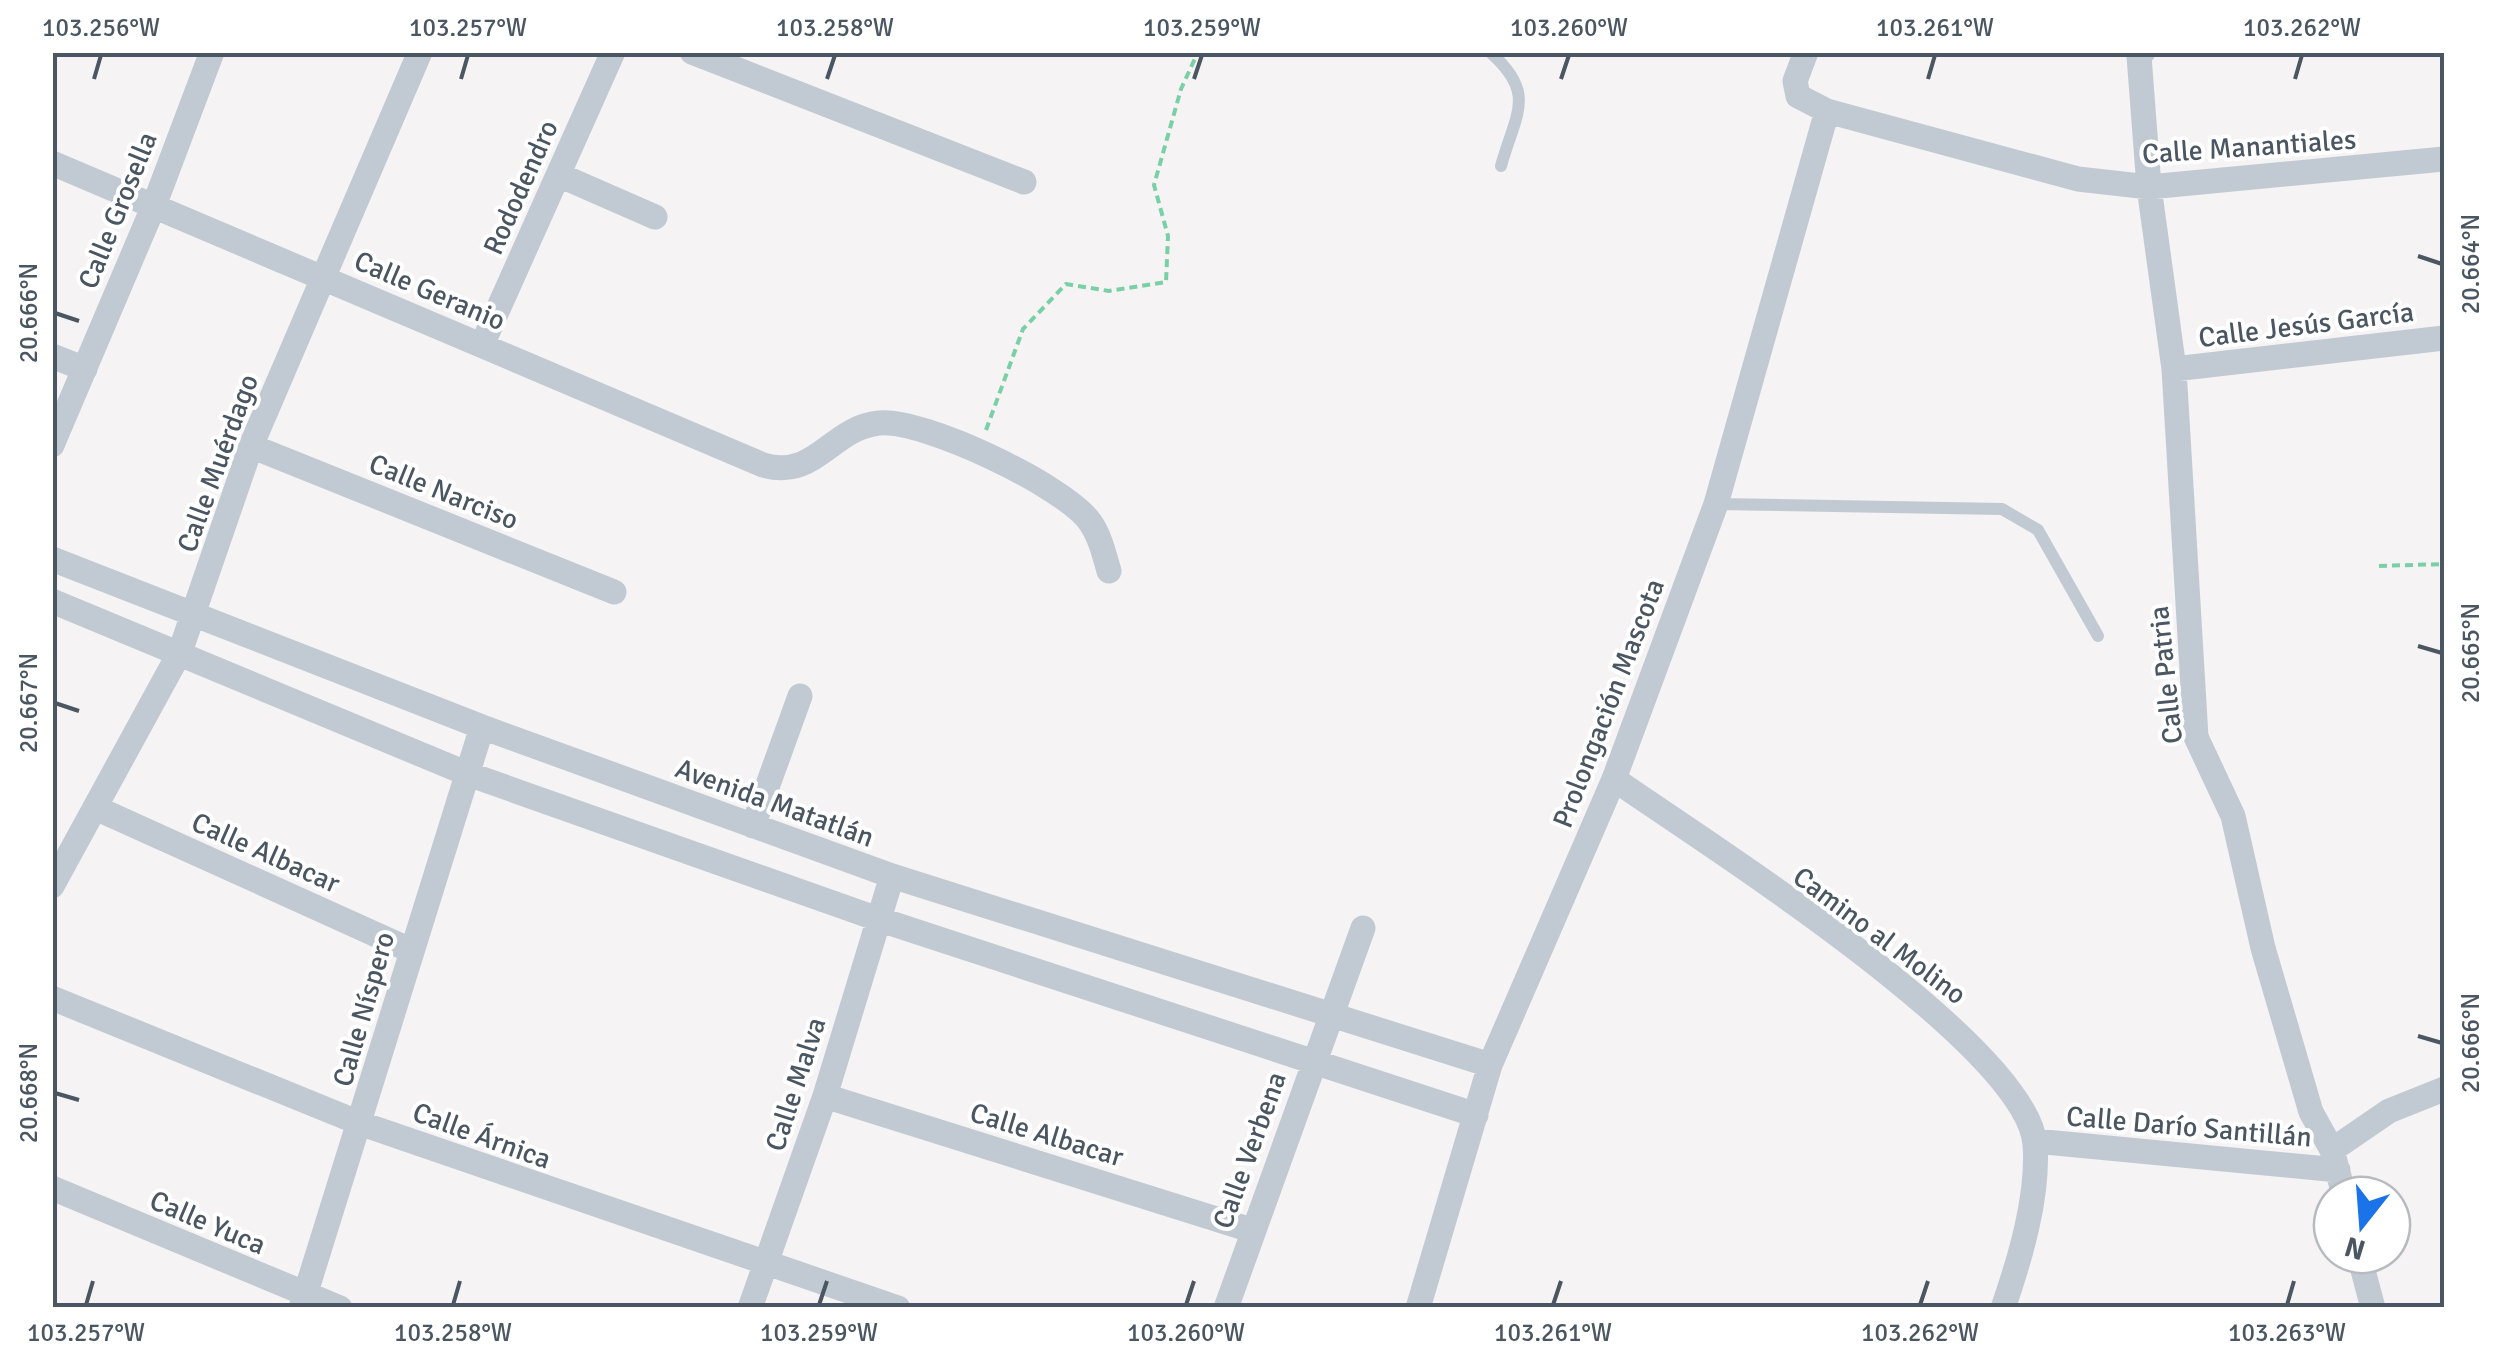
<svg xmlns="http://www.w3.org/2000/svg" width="2497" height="1360" font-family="Signika,sans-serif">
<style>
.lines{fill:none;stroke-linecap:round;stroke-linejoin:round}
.path{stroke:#7ad0a6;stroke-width:4;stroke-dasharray:8 5;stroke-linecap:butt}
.service{stroke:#c1cad2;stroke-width:12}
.minor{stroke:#c1cad2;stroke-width:25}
.ticks{fill:none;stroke:#4a5661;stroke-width:4}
.labels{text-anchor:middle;stroke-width:8;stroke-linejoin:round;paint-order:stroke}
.street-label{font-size:28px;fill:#4a5661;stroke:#fff}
.neatline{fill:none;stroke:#4a5661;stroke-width:4}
.ticks-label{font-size:25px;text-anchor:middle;fill:#4a5661}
</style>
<rect width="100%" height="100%" fill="#f5f3f3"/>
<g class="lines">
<path class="path" d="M986,430l37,-101 43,-45 43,7 57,-9 2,-46 -14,-51 27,-96 17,-37
M2379,566l65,-2"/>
<path class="service" d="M1490,52c47,42 26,60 11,114
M1716,504l286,5 36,21 60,106"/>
<path class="minor" d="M692,52l332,130
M1806,52l-11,29 3,15 29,15 251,68 71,8 295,-28
M2143,52l-4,4 10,131 25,182 22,368 37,79 30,132 48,164 21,38 12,45
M52,163l711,302c54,15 67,-37 116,-42 43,-5 186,63 211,99 10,14 14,32 19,49
M559,175l96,42
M482,345l131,-293
M52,356l33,13
M2174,369l270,-31
M52,445l103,-242 57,-151
M251,446l363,146
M52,559l430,168 410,149 598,189
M52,601l416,173 410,145 598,196
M1614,779c87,61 412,265 421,365 4,52 -15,115 -32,164
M98,809l312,141
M753,826l47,-130
M52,886l128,-234 71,-206 169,-394
M52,998l310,126 536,184
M825,1096l426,134
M2035,1141l303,29
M2332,1150l57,-39 55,-22
M52,1188l288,120
M2359,1255l14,53
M301,1308l181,-581
M750,1308l75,-212 67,-220
M1226,1308l137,-380
M1418,1308l72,-243 124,-286 102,-275 111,-393"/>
</g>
<path class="ticks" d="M94,79l7,-24M461,79l7,-24M827,79l8,-24M1194,79l8,-24M1561,79l8,-24M1928,79l7,-24M2295,79l7,-24M2418,256l24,8M55,313l24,8M2418,646l24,7M55,703l24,8M2418,1036l24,7M55,1093l24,7M86,1305l7,-24M453,1305l7,-24M819,1305l8,-24M1186,1305l8,-24M1553,1305l8,-24M1920,1305l8,-24M2287,1305l7,-24"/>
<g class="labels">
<g class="street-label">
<text transform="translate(2249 146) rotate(-4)" y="10">Calle Manantiales</text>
<text transform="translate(520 187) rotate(-66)" y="10">Rododendro</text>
<text transform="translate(117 210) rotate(-68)" y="10">Calle Grosella</text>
<text transform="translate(430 290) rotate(23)" y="10">Calle Geranio</text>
<text transform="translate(2306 324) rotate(-7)" y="10">Calle Jesús García</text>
<text transform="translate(217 463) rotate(-70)" y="10">Calle Muérdago</text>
<text transform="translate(444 491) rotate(22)" y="10">Calle Narciso</text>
<text transform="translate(2165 675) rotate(-96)" y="10">Calle Patria</text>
<text transform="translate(1608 703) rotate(-69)" y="10">Prolongación Mascota</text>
<text transform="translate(775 802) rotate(20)" y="10">Avenida Matatlán</text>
<text transform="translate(266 852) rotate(24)" y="10">Calle Albacar</text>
<text transform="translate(1880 935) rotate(37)" y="10">Camino al Molino</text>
<text transform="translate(363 1009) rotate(-74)" y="10">Calle Níspero</text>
<text transform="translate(795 1084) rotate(-72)" y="10">Calle Malva</text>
<text transform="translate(2189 1126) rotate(5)" y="10">Calle Darío Santillán</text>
<text transform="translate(1047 1134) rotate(17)" y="10">Calle Albacar</text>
<text transform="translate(482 1135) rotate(20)" y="10">Calle Árnica</text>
<text transform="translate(1249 1150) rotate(-70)" y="10">Calle Verbena</text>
<text transform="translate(208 1222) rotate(23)" y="10">Calle Yuca</text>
</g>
</g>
<rect width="2497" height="1360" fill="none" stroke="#ffffff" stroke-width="110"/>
<g transform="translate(2362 1225) rotate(197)"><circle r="48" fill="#ffffff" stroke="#b7bbc0" stroke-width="2.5"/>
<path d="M0-8L18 38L0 25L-18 38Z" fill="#1a73e8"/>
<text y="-15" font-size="28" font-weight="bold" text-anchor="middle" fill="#4a5661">N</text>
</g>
<rect x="55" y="55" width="2387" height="1250" class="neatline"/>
<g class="ticks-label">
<text x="101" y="36">103.256°W</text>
<text x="468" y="36">103.257°W</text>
<text x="835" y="36">103.258°W</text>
<text x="1202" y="36">103.259°W</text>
<text x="1569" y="36">103.260°W</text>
<text x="1935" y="36">103.261°W</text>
<text x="2302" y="36">103.262°W</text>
<text transform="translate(2470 264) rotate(-90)" y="9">20.664°N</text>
<text transform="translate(28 313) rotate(-90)" y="9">20.666°N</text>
<text transform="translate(2470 653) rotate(-90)" y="9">20.665°N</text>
<text transform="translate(28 703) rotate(-90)" y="9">20.667°N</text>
<text transform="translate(2470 1043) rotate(-90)" y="9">20.666°N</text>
<text transform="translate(28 1093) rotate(-90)" y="9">20.668°N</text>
<text x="86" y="1341">103.257°W</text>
<text x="453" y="1341">103.258°W</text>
<text x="819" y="1341">103.259°W</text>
<text x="1186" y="1341">103.260°W</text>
<text x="1553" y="1341">103.261°W</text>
<text x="1920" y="1341">103.262°W</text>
<text x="2287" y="1341">103.263°W</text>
</g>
</svg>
